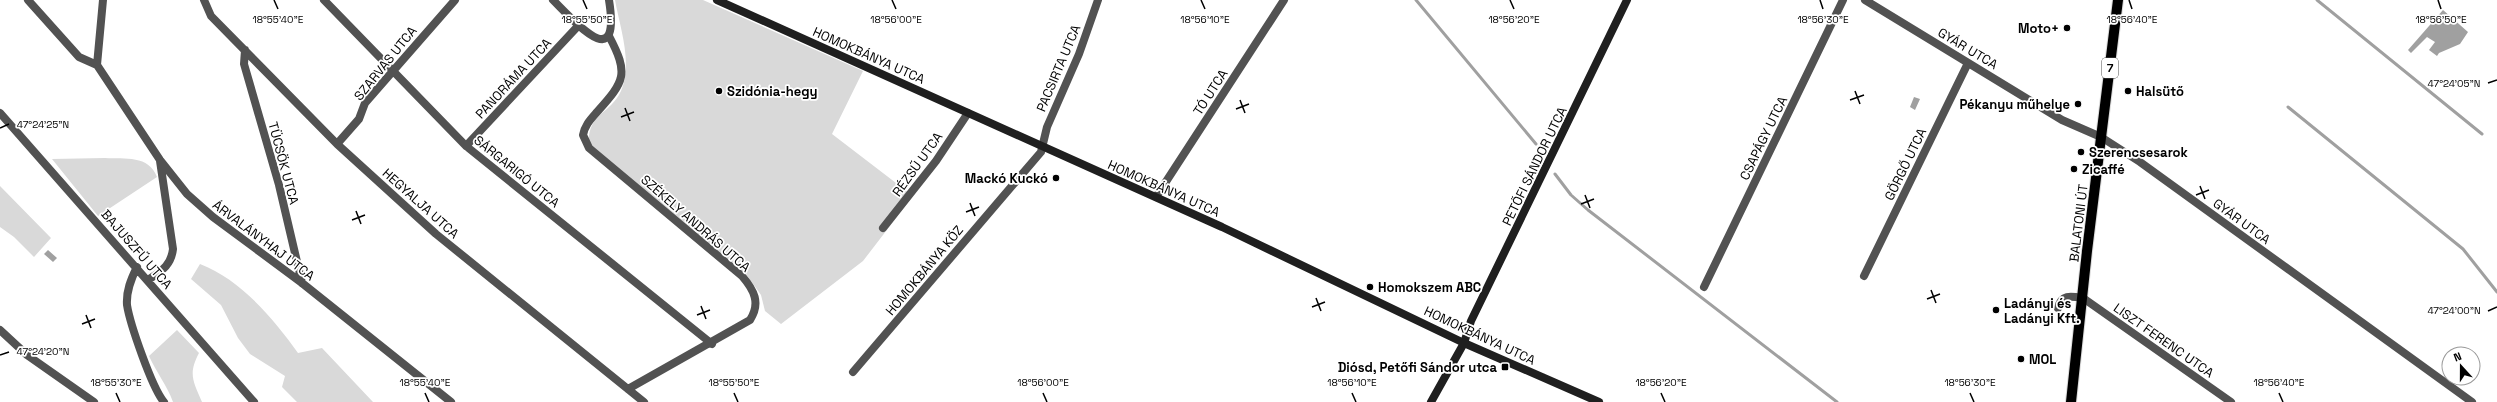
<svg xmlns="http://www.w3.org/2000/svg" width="2497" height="402" font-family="'Space Grotesk',sans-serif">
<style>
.green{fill:#d9d9d9}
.water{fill:#a0a0a0}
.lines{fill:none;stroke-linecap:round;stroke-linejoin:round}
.stream{stroke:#a0a0a0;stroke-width:3}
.primary-casing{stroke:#dbdbdb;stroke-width:12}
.street{stroke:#525252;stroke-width:8}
.secondary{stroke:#1f1f1f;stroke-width:8}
.primary{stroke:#000;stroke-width:10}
.ticks{fill:none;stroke:#000;stroke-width:1.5}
.poi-dot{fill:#000;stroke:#fff;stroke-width:1.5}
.labels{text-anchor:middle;stroke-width:3.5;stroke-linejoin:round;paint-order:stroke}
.shield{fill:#fff;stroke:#4c4c4c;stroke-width:1}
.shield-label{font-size:12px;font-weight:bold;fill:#000}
.poi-label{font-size:13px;font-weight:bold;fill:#000;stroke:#fff;text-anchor:start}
.street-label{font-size:13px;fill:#000;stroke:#fff}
.ticks-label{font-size:10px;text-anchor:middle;fill:#000;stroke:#fff;stroke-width:3.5;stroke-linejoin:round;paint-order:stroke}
</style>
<rect width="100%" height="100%" fill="#fff"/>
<path class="green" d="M615,0h88l160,71 -31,63 81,62 -50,65 -82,63 -16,-13 -4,-16 -15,-21 -157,-127c-3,-34 21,-32 32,-56 12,-28 -1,-63 -6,-91z
M105,158c20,1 44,-3 52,19l-59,39 -46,-57z
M0,186l51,52 -17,19 -20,-20 -14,-10z
M200,264c40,15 74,55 98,89l24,-5 51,54h-76l-15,-15 3,-11 -35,-22 -12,-16 -17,-33 -30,-26z
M177,330l22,23c-11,21 -6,28 3,49h-29c-6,-17 -17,-30 -24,-46z"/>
<path class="water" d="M2443,10l25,22 -8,12 -21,9 -2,3 -8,-6 6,-8 -8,-5 -16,16 -3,-3z
M1914,97l6,2 -5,11 -5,-3z
M48,250l9,8 -4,4 -9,-8z"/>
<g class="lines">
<path class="stream" d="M1416,0l120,144
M2317,0l165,134
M2288,107l175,142 34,43
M1555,174l16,21 17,15 249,192"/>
<g class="primary-casing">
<path id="primary" d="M2071,402l16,-151 31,-251"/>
</g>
<path class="street" d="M28,0l51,57 18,8
M204,0l7,16 126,128 99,90 208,168
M324,0l142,146 246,198
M553,0c23,23 68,75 56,0
M1865,0l197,120 39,17 39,25 332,240
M609,36c20,38 16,45 -12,76 -7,8 -12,13 -14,23l6,13 153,128c12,14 19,27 8,44l-122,69
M245,50l-1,14 35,121 23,98
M97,65l63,95 27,34 26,23 89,66 149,119
M97,65l6,-65
M0,113l254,289
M337,144l22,-25 6,-16 90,-103
M466,146l112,-120
M1156,197l128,-197
M883,228l53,-67 32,-48
M137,267c-6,12 -11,24 -10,38 3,19 25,83 37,97
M1864,276l104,-213
M148,280c13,-9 23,-14 25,-31l-13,-88
M1704,287l139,-287
M2058,308c3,-14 13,-12 25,-10l148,104
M0,330l27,25 67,47
M853,372l188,-220 6,-25 32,-73 19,-54"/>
<path class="secondary" d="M717,0l505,227 242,116 135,59
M1431,402l33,-59 7,-22 156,-321"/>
<use href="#primary" class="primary"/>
</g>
<path class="ticks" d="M274,0l4,9M583,0l4,9M892,0l4,9M1201,0l4,9M1510,0l4,9M1820,0l3,9M2129,0l3,9M2438,0l3,9M2488,83l9,-3M1855,91l5,13M1240,100l5,13M1850,100l14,-5M625,108l5,13M1236,109l13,-5M621,117l13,-5M0,128l9,-4M2200,186l5,13M1585,195l5,13M2196,195l13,-5M970,203l5,13M1581,204l13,-5M356,211l5,13M966,212l13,-5M352,220l13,-5M1931,290l5,13M1316,298l5,13M1927,299l13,-5M701,306l5,13M1312,307l13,-5M2488,311l9,-4M86,315l5,13M697,315l13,-5M82,324l13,-5M0,355l9,-3M116,393l4,9M425,393l4,9M734,393l4,9M1043,393l4,9M1352,393l4,9M1661,393l4,9M1970,393l4,9M2279,393l4,9"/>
<g class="poi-dot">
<circle cx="2067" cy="28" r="4"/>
<circle cx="719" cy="91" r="4"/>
<circle cx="2128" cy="91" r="4"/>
<circle cx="2078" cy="104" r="4"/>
<circle cx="2081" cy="152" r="4"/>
<circle cx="2074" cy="169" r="4"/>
<circle cx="1056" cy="178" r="4"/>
<circle cx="1370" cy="287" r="4"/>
<circle cx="1996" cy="310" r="4"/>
<circle cx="2021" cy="359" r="4"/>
<rect x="1501" y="363" width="8" height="8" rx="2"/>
</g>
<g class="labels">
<rect class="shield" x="2102" y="58" width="16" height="20" rx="3"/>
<g class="shield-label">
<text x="2110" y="72">7</text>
</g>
<g class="poi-label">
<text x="2059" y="33" text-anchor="end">Moto+</text>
<text x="727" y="96">Szidónia-hegy</text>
<text x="2136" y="96">Halsütő</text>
<text x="2070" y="109" text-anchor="end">Pékanyu műhelye</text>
<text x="2089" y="157">Szerencsesarok</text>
<text x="2082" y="174">Zicaffé</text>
<text x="1048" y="183" text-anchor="end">Mackó Kuckó</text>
<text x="1378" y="292">Homokszem ABC</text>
<text x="2004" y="308">Ladányi és<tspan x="2004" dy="15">Ladányi Kft.</tspan></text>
<text x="2029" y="364">MOL</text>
<text x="1497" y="372" text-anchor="end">Diósd, Petőfi Sándor utca</text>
</g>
<g class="street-label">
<text transform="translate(1968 48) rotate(31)" y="5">GYÁR UTCA</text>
<text transform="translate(869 55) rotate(24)" y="5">HOMOKBÁNYA UTCA</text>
<text transform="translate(385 63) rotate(-51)" y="5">SZARVAS UTCA</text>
<text transform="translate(1058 68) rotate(-67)" y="5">PACSIRTA UTCA</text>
<text transform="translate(513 78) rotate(-47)" y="5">PANORÁMA UTCA</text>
<text transform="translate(1210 92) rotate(-57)" y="5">TÓ UTCA</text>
<text transform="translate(1763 138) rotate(-64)" y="5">CSAPÁGY UTCA</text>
<text transform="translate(284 163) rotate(75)" y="5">TÜCSÖK UTCA</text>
<text transform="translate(917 164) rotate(-54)" y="5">RÉZSŰ UTCA</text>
<text transform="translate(1905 164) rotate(-64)" y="5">GÖRGŐ UTCA</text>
<text transform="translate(1534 166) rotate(-64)" y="5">PETŐFI SÁNDOR UTCA</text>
<text transform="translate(517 171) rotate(39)" y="5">SÁRGARIGÓ UTCA</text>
<text transform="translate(1164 188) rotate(24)" y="5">HOMOKBÁNYA UTCA</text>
<text transform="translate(421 203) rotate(42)" y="5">HEGYALJA UTCA</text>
<text transform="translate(2242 221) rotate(36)" y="5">GYÁR UTCA</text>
<text transform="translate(696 223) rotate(41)" y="5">SZÉKELY ANDRÁS UTCA</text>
<text transform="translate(2078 223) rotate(-83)" y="5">BALATONI ÚT</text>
<text transform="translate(264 240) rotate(37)" y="5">ÁRVALÁNYHAJ UTCA</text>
<text transform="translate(137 249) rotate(49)" y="5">BAJUSZFŰ UTCA</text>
<text transform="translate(924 270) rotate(-50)" y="5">HOMOKBÁNYA KÖZ</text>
<text transform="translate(1480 335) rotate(25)" y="5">HOMOKBÁNYA UTCA</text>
<text transform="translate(2164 340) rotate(35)" y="5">LISZT FERENC UTCA</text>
</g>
</g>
<g class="ticks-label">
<text x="1514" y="23">18°56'20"E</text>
<text x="278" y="23">18°55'40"E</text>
<text x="587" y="23">18°55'50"E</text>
<text x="896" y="23">18°56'00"E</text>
<text x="1205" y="23">18°56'10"E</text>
<text x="1823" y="23">18°56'30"E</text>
<text x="2132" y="23">18°56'40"E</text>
<text x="2441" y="23">18°56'50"E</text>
<text x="2454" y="87">47°24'05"N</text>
<text x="43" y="128">47°24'25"N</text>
<text x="2454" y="314">47°24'00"N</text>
<text x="43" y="355">47°24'20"N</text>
<text x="116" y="386">18°55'30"E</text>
<text x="425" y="386">18°55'40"E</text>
<text x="734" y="386">18°55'50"E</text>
<text x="1043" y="386">18°56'00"E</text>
<text x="1352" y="386">18°56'10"E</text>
<text x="1661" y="386">18°56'20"E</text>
<text x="1970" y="386">18°56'30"E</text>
<text x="2279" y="386">18°56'40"E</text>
</g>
<g transform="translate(2461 366) rotate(339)"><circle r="19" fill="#ffffff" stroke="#999999"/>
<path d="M0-3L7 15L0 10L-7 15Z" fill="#000000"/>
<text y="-6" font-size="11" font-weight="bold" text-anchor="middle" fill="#000000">N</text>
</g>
</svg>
